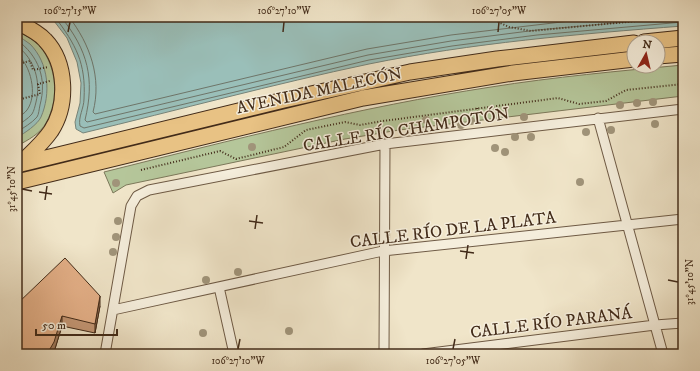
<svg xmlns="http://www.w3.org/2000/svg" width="700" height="371" font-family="'IM FELL DW Pica',serif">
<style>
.green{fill:#b5c69a;stroke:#7c785a}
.water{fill:#9abfb9;stroke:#778479}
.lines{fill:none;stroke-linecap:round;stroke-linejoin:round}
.shore{stroke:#6e7569;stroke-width:1}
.street-casing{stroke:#6e5a45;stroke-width:11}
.primary-casing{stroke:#422b19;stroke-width:17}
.path{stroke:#422b19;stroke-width:2;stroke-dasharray:1 2;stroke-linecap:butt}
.street{stroke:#f5eedc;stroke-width:9}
.primary{stroke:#e8c284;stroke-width:15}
.tree{fill:#a0947a}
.wall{fill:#c49775;stroke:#422b19}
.shaded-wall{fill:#a07b5f;stroke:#422b19}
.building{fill:#e4b088;stroke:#422b19}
.ticks{fill:none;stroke:#422b19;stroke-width:1.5}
.labels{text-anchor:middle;stroke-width:3;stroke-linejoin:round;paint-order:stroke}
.street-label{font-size:17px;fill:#422b19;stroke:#f5eedc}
.neatline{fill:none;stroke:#422b19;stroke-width:1.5}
.ticks-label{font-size:10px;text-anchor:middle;fill:#422b19}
</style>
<rect width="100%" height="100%" fill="#f0e5c9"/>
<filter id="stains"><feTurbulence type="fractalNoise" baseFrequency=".005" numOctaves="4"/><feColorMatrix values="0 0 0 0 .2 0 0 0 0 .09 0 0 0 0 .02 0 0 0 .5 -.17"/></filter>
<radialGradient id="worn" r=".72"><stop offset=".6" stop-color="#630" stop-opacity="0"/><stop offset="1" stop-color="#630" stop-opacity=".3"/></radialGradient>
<path class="green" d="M17,31c6,3 14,7 19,11 21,21 24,56 10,81 -6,11 -18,17 -29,23z
M683,65v31l-284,34 -54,9 -219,46 -13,8 -9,-21c128,-32 256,-65 387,-85 63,-10 128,-16 192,-22z"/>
<path class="water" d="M51,17h632v9c-105,8 -211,17 -314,38 -95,20 -191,46 -286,69l-7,-4 -1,-7 5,-19 1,-20 -4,-21 -10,-24z
M17,35c4,3 9,6 13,9 19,19 21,50 11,73 -3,7 -17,17 -24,20z"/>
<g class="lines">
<path class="shore" d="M55,17c21,28 31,46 29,82 0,9 -6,18 -4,27l4,2 285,-68 83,-14 85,-11 146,-13
M61,17c27,33 34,62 24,103l2,2 281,-67 83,-14 86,-11 146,-13
M69,17c21,27 33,61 24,95l2,2 272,-65 84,-14 153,-18
M17,40c22,16 30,39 23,65 -1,4 -1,9 -3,12 -5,6 -14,11 -20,15
M17,46c18,13 24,36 19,56 -1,4 -2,9 -4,12 -4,5 -10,8 -15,12
M17,54c14,11 21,41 10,56 -2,3 -7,6 -10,8"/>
<g class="street-casing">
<path id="street" d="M598,118l65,236
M219,287l15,67
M113,310l270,-59 300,-32
M105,354l26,-148 6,-10 12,-6 236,-46 298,-35
M384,354l1,-210
M423,354l232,-29 28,-2"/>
</g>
<g class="primary-casing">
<path id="primary" d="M17,22c10,5 21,10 28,18 22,23 23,65 6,91 -9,13 -21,23 -32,34
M644,42l39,-4
M658,56l25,-2
M17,165l267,-65 126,-28 87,-13 137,-16
M17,182l346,-84 150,-25 121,-14"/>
</g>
<path class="path" d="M487,17l22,10 22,4 149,-14
M17,64l13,-3 3,9 15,-3
M17,100l23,-6 -2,-10 12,-3
M477,108l2,17
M141,170l79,-19 16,8 48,-12 22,-17 39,-8 15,3 23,-4 175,-23 21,6 27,-3 20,-11 57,-6"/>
<use href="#street" class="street"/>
<use href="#primary" class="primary"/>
</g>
<g class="tree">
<circle cx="653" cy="102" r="4"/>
<circle cx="637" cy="103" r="4"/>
<circle cx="620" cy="105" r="4"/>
<circle cx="524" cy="117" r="4"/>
<circle cx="426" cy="120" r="4"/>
<circle cx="471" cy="121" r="4"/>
<circle cx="655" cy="124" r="4"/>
<circle cx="461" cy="125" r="4"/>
<circle cx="611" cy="130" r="4"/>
<circle cx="370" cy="132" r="4"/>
<circle cx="586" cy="132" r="4"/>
<circle cx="515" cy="137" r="4"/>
<circle cx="531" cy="137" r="4"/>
<circle cx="252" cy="147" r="4"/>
<circle cx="495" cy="148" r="4"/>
<circle cx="505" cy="152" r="4"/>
<circle cx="580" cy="182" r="4"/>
<circle cx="116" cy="183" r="4"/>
<circle cx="118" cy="221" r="4"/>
<circle cx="116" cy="237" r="4"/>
<circle cx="113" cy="252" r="4"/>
<circle cx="238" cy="272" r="4"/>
<circle cx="206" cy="280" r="4"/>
<circle cx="289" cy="331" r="4"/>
<circle cx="203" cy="333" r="4"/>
</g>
<path class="wall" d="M17,304l83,2 -5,27 -33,-7 -8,26z"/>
<path class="shaded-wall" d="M100,296v10l-5,27v-9z
M62,316v10l-8,26 -1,2h-6z"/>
<path class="building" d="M65,258l35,38 -5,28 -33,-8 -8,26 -7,12h-30v-50z"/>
<path class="ticks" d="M68,32l2,-10M283,32l1,-10M498,32l1,-10M22,189l10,2M39,192l13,2M45,200l2,-14M249,221l14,2M255,229l2,-14M460,251l14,2M466,259l2,-14M668,280l10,2M238,349l2,-10M453,349l2,-10"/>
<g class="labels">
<g class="street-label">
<text transform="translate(319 90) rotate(-12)" y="6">AVENIDA MALECÓN</text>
<text transform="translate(406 129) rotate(-9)" y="6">CALLE RÍO CHAMPOTÓN</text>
<text transform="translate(453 229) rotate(-7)" y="6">CALLE RÍO DE LA PLATA</text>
<text transform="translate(551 322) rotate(-7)" y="6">CALLE RÍO PARANÁ</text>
</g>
</g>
<rect width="700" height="371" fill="none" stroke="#f0e5c9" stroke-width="44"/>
<g transform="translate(646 54) rotate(8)"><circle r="19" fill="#f5eedc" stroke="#ada08e"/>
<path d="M0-3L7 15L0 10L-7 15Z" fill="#8f2418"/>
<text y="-6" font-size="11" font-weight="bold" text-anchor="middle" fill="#422b19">N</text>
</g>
<path d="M36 329v6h81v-6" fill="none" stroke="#422b19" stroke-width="2"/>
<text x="42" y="329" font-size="12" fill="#422b19" stroke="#f5eedc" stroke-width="3" paint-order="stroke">50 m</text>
<rect x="22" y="22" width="656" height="327" class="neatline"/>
<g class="ticks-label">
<text x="70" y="14">106°27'15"W</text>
<text x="284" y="14">106°27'10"W</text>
<text x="499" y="14">106°27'05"W</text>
<text transform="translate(11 189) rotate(-90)" y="4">31°45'10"N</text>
<text transform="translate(689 282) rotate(-90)" y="4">31°45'10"N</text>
<text x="238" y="364">106°27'10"W</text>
<text x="453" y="364">106°27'05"W</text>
</g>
<rect width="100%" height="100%" filter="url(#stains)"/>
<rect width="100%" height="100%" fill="url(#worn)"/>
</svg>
